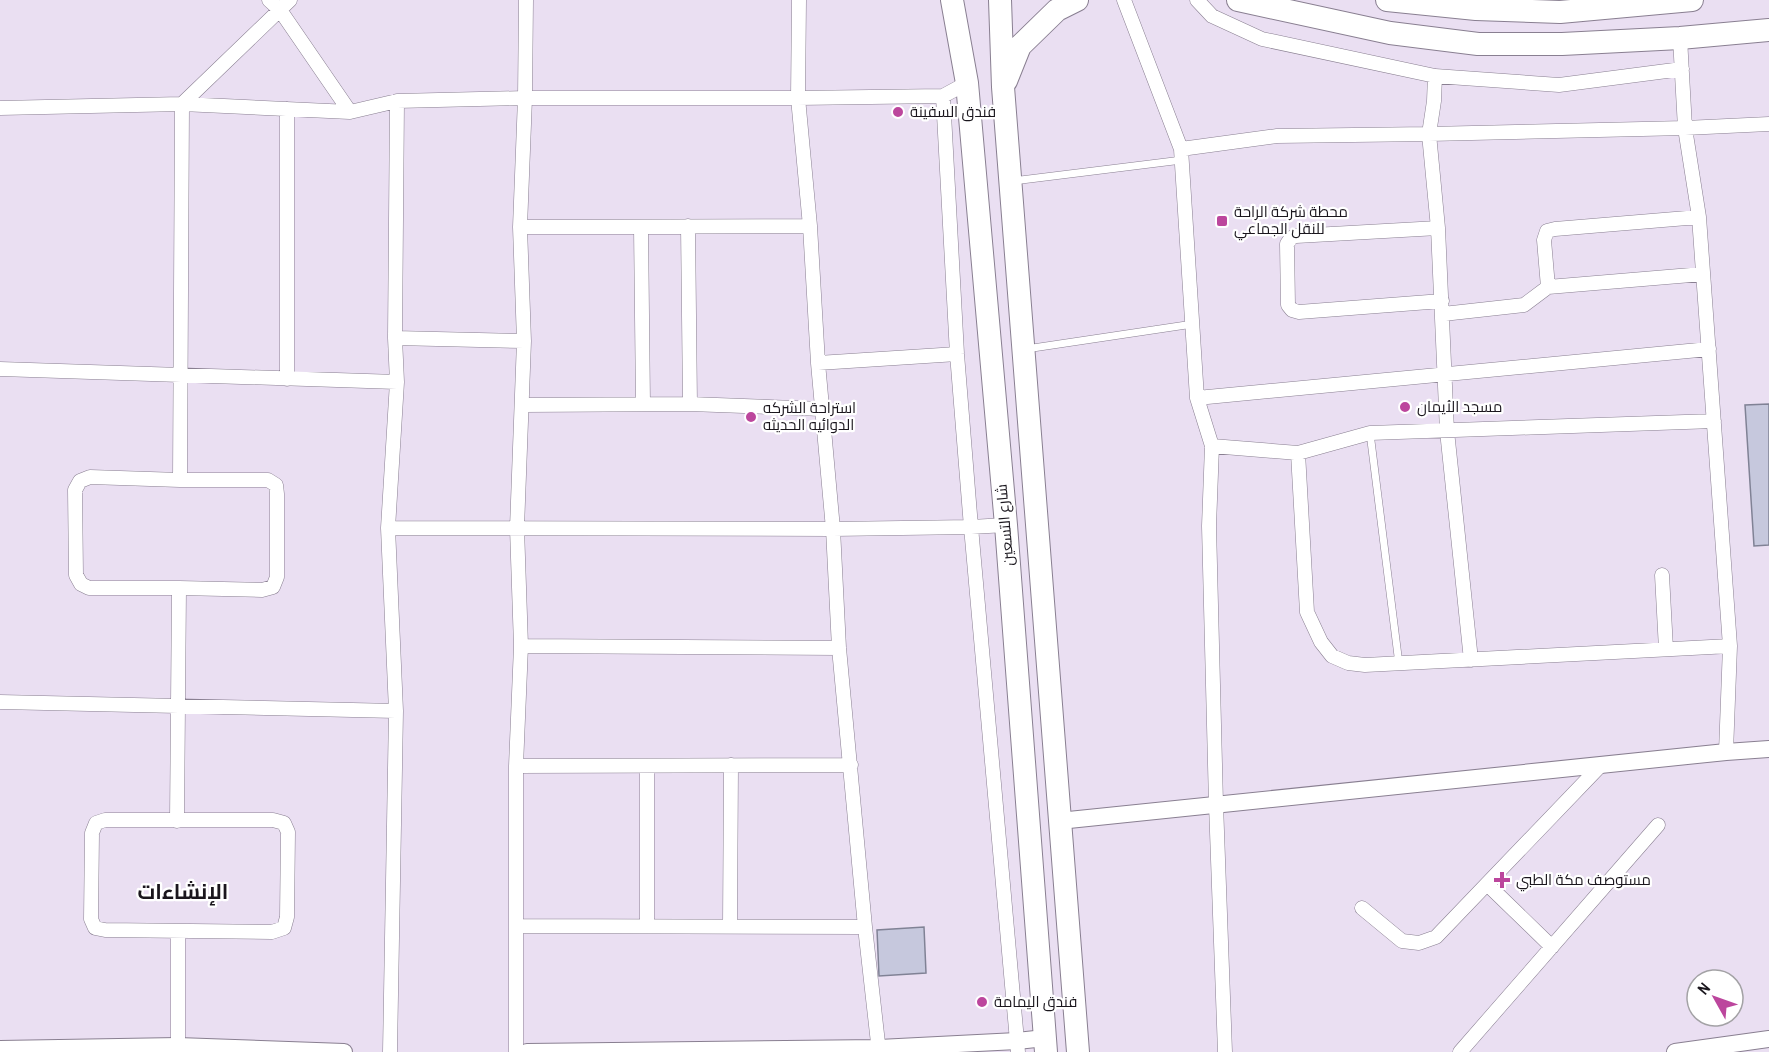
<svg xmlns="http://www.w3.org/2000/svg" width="1769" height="1052" font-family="'Archivo Narrow',Cairo,sans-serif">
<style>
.building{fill:#c6c8dd;stroke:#808295;stroke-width:1.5}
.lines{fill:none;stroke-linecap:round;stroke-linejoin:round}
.service-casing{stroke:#897f91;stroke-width:8}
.minor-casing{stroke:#897f91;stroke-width:15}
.tertiary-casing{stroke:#897f91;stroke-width:18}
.trunk-casing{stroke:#897f91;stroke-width:24}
.service{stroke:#fff;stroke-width:7}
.minor{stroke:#fff;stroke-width:14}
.tertiary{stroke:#fff;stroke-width:16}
.trunk{stroke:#fff;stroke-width:22}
.poi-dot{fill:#bc469d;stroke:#fff;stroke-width:2}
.labels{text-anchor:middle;stroke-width:4.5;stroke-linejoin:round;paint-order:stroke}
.poi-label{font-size:15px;fill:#1a161d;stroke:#fff;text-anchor:start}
.street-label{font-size:15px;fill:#1a161d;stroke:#fff}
.district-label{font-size:21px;font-weight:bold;fill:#1a161d;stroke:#fff}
</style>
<rect width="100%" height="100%" fill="#eadff2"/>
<path class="building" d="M1769,404v141l-15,1 -9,-141z
M924,927l2,46 -47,3 -2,-46z"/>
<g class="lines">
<g class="service-casing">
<path id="service" d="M1013,181l169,-21
M1026,349l167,-25
M1370,433l29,231"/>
</g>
<g class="minor-casing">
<path id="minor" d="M269,0l11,10 70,102
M799,0l-1,98 12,128 8,137 15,166 6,119 26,279 14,125
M1124,0l57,149 16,249 15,48 -3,80 7,278 9,248
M1197,0l15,16 50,23 173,37 124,9 123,-16
M1680,38l5,90 14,89 31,429 -4,106
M1435,76l-1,25 -5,33 9,94 9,203 24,229
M943,96l14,258 14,173 47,525
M0,108l182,-4 168,8 47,-11 128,-3h273l145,-2 24,-13
M1181,149l96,-13 152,-2 256,-6 84,-4
M688,226l2,178
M520,227l290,-1
M641,227l2,177
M1438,228l-142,8 -5,2 -4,6 1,61 4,5 7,2 143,-11
M1548,287l-4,-47 3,-9 8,-2 144,-12
M1443,314l81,-9 24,-18 155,-13
M395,338l129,3
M818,363l139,-9
M0,369l397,13
M287,379v-270
M1197,398l512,-49
M523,405l167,-1 133,5
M1212,446l86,7 72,-20 344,-12
M1298,453l9,159 14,30 11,14 16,7 17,2 365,-19
M90,477l90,3h88l8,5 1,9v83l-4,10 -11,3 -83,-2h-90l-8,-4 -5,-9 -1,-85 5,-9z
M180,480l2,-376 108,-104
M388,528l445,1 138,-2 35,-2
M1662,575l4,74
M521,646l318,2
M0,702l396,9
M516,766l335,-1
M647,766v160
M105,820h168l11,3 4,9 -1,85 -3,11 -12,4 -167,-2 -10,-2 -4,-9 1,-86 4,-10z
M177,821l2,-233
M1487,884l65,63
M1362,908l40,33 17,2 17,-6 166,-173
M516,926l349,1
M730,926l1,-161
M178,931v115
M390,1052l6,-341 -8,-183 9,-146 -2,-44 2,-237
M516,1052v-286l5,-120 -4,-118 7,-187 -4,-114 5,-129 1,-98
M1460,1052l198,-227"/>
</g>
<g class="tertiary-casing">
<path id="tertiary" d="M1059,821l667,-69 43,-3
M0,1049l178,-3 166,6
M527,1052l352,-4 138,-7 28,-3
M1675,1052l94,-13"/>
</g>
<g class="trunk-casing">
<path id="trunk" d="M952,0l15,83 39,442 40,527
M1000,0l3,87 75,965
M1238,0l152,33 88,11h84l118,-6 89,-8
M1387,0l89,9 84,3 132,-12
M1006,81l14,-35 37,-36 20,-10"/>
</g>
<use href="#service" class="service"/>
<use href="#minor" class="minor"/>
<use href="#tertiary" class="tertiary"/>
<use href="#trunk" class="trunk"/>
</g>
<g class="poi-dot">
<circle cx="898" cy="112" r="6"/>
<rect x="1216" y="215" width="12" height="12" rx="3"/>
<circle cx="1405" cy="407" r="6"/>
<circle cx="751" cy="417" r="6"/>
<path d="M1499 871h6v6h6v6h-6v6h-6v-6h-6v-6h6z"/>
<circle cx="982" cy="1002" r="6"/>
</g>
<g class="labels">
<g class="poi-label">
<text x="910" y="117">فندق السفينة</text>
<text x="1234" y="217">محطة شركة الراحة<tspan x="1234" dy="17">للنقل الجماعي</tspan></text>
<text x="1417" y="412">مسجد الأيمان</text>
<text x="763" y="413">استراحة الشركه<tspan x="763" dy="17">الدوائيه الحديثه</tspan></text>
<text x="1516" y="885">مستوصف مكة الطبي</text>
<text x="994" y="1007">فندق اليمامة</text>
</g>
<g class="street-label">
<text transform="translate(1005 525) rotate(-95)" y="5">شارع التسعين</text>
</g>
<g class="district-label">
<text x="183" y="899">الإنشاءات</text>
</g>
</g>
<g transform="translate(1715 998) rotate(310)"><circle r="28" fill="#ffffff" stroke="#a3a2a5" stroke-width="1.5"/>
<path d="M0-4.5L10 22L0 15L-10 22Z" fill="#bc469d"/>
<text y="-9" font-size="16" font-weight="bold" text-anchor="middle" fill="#1a161d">N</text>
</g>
</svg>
